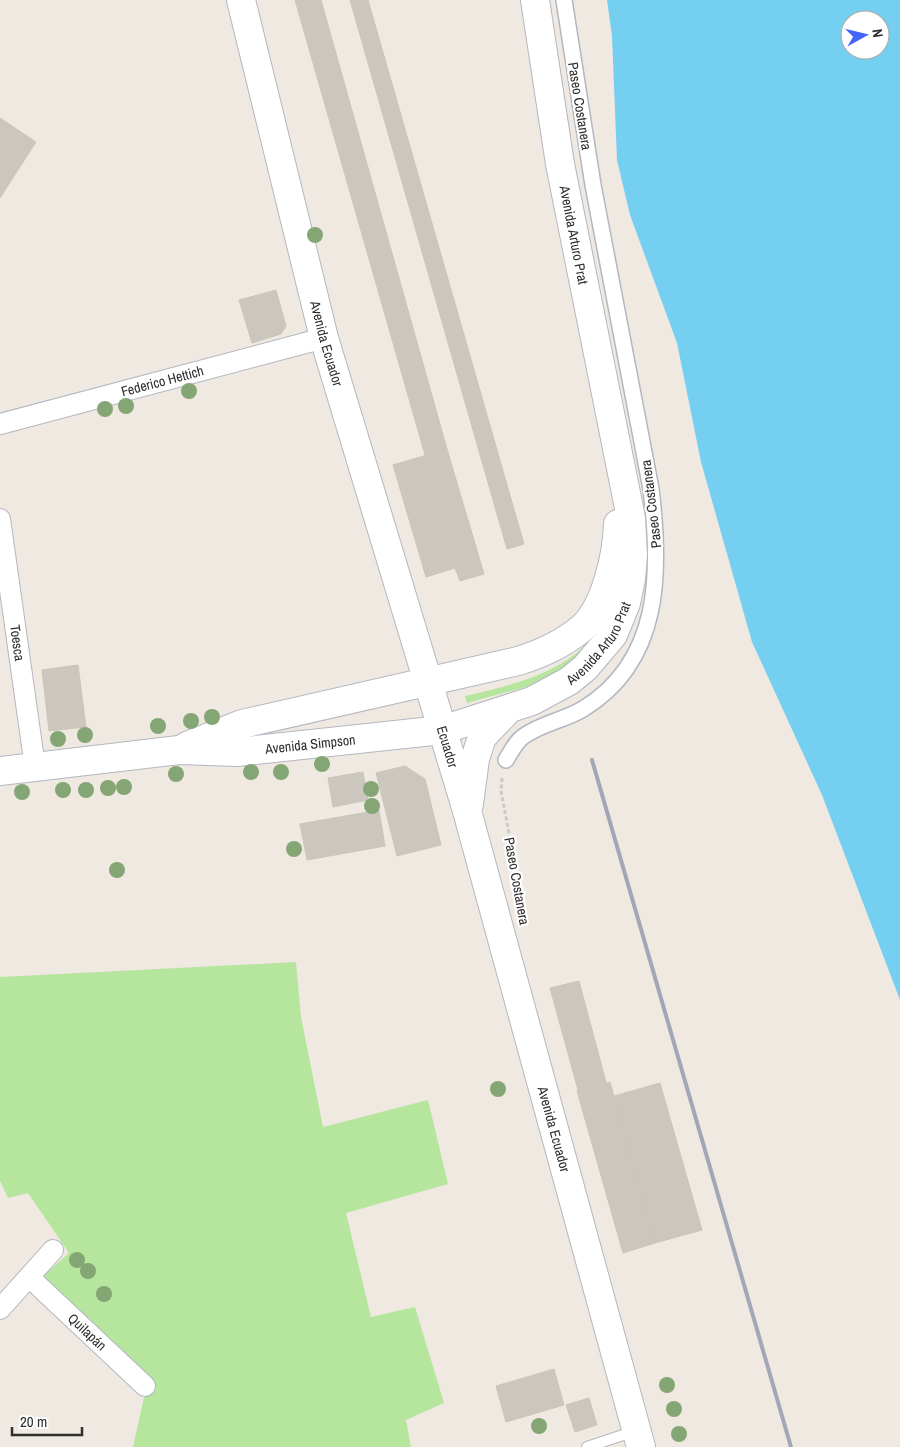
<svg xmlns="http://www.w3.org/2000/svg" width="900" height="1447" font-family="'Archivo Narrow',sans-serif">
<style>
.green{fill:#b6e59e}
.water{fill:#75cff0;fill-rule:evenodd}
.building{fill:#cbc7bf;stroke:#cbc5ba}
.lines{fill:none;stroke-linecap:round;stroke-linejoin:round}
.service-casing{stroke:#b4b7c1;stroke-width:12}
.pedestrian-casing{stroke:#b4b7c1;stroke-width:18}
.minor-casing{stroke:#b4b7c1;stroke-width:22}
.secondary-casing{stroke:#b4b7c1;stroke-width:30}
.path{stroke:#c9c9c9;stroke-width:3;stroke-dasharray:4 2.5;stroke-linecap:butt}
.service{stroke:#fff;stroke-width:10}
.pedestrian{stroke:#fff;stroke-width:15}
.minor{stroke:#fff;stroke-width:20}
.secondary{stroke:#fff;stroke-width:28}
.rail{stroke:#a3a6b8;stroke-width:4}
.tree{fill:#84a574}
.labels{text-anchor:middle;stroke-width:4.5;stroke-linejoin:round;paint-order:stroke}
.street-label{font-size:14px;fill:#2e2e2e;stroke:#fff}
</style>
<rect width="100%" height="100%" fill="#efe9e1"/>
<path class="green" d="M602,626l6,1 -43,41 -18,10 -21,9 -59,16 -2,-7c52,-12 105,-24 137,-70z
M296,962l5,55 22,110 105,-27 20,84 -102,29 25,104 44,-10 29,96 -38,17 5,27h-278l15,-68 -106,-102 27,-24 -41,-60 -20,5 -8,-17v-204z"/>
<path class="water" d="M607,0h293v1000l-78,-205 -70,-153 -51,-180 -24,-119 -47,-128 -13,-55 -5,-124zM850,20h30v30h-30z"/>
<path class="building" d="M295,0h26l126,449 -22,6z
M350,0h18l156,544 -17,5z
M0,118l36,24 -36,56z
M276,290l10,36 -5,8 -29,9 -13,-43z
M447,449l37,125 -24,7 -5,-13 -29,9 -33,-112z
M78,665l8,62 -37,4 -7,-61z
M405,766l20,13 16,66 -44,11 -21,-83z
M363,772l5,28 -35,7 -5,-29z
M379,810l6,36 -78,14 -7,-36z
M579,981l27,101 -28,8 -28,-102z
M610,1082l45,161 -32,10 -46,-162z
M660,1083l42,147 -47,13 -41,-147z
M554,1369l10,36 -58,17 -10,-36z
M589,1398l8,27 -22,7 -9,-27z"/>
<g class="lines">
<g class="service-casing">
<path id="service" d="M587,1447l48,-16"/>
</g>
<g class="pedestrian-casing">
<path id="pedestrian" d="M506,760c5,-8 10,-19 18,-24 18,-13 41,-16 59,-27 79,-48 78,-138 68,-220l-58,-304 -29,-185"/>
</g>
<g class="minor-casing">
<g id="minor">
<path id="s1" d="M0,424l324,-86"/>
<path id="s2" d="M0,519l35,248"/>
<path id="s3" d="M29,1277l116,109"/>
<path d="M0,1309l53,-59"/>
</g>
</g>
<g class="secondary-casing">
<g id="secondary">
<path id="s4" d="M241,0l83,338 143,473 174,636"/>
<path d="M187,746l55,-22 276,-63c23,-7 45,-17 64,-33 24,-21 35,-74 36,-104"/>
<path id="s5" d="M0,771l179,-21 58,2 205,-22 90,-29 37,-20 16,-13 28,-33 13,-32 5,-24 2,-24 -2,-37 -71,-354 -25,-164"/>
<path d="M469,804l6,-45 7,-22 25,-26"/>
</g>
</g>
<path class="path" d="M502,778l-1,13 24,128"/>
<use href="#service" class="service"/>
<use href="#pedestrian" class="pedestrian"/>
<use href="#minor" class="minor"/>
<use href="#secondary" class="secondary"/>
<path class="rail" d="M592,760l199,687"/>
</g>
<g class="tree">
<circle cx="315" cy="235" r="8"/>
<circle cx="189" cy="391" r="8"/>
<circle cx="126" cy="406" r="8"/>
<circle cx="105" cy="409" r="8"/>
<circle cx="212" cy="717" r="8"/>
<circle cx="191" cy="721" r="8"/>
<circle cx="158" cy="726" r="8"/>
<circle cx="85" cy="735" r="8"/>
<circle cx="58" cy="739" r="8"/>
<circle cx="322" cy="764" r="8"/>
<circle cx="251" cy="772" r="8"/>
<circle cx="281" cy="772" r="8"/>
<circle cx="176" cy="774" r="8"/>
<circle cx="124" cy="787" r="8"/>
<circle cx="108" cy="788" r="8"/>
<circle cx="371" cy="789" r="8"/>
<circle cx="63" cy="790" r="8"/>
<circle cx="86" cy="790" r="8"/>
<circle cx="22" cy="792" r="8"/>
<circle cx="372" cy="806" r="8"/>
<circle cx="294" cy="849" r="8"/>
<circle cx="117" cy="870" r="8"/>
<circle cx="498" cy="1089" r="8"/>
<circle cx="77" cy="1260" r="8"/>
<circle cx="88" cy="1271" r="8"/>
<circle cx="104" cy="1294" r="8"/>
<circle cx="667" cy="1385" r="8"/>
<circle cx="674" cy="1409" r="8"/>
<circle cx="539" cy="1426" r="8"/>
<circle cx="679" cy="1434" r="8"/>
</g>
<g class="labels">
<g class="street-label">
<text transform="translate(580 106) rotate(81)" y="5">Paseo Costanera</text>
<text transform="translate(574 235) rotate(79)" y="5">Avenida Arturo Prat</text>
<text dy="5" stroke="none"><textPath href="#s4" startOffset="354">Avenida Ecuador</textPath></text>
<text dy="5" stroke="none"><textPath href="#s1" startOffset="168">Federico Hettich</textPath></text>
<text transform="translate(651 504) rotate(-97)" y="5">Paseo Costanera</text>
<text dy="5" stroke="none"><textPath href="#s5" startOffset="630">Avenida Arturo Prat</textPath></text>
<text dy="5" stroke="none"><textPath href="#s2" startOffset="125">Toesca</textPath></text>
<text dy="5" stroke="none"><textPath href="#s5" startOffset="312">Avenida Simpson</textPath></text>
<text dy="5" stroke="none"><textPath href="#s4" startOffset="775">Ecuador</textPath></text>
<text transform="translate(517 881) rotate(80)" y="5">Paseo Costanera</text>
<text dy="5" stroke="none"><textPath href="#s4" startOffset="1172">Avenida Ecuador</textPath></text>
<text dy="5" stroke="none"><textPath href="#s3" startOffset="80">Quilapán</textPath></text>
</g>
</g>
<g transform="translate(865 35) rotate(82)"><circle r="24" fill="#ffffff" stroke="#ababab"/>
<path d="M0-4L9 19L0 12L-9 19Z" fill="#4264fb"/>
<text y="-8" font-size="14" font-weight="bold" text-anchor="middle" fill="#2e2e2e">N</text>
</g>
<path d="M12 1427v8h70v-8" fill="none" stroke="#2e2e2e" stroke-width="2.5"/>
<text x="20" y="1427" font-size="15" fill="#2e2e2e" stroke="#ffffff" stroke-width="4" paint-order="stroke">20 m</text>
</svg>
